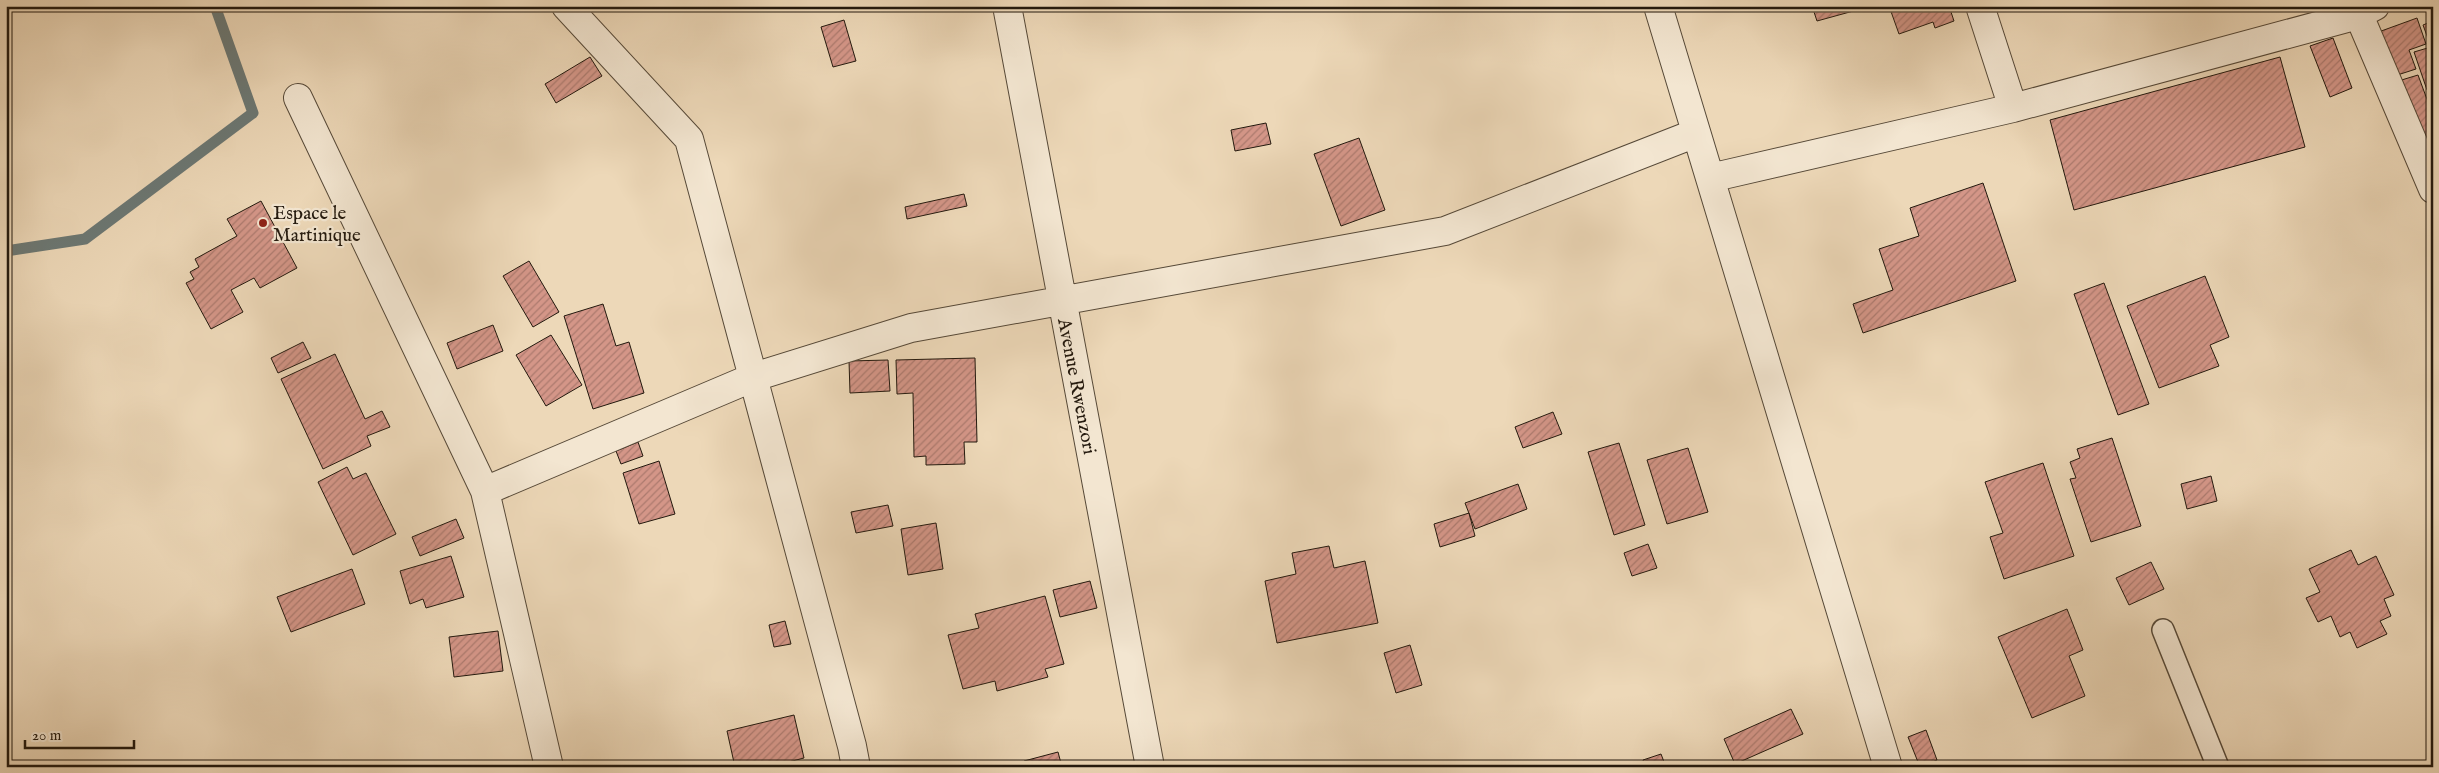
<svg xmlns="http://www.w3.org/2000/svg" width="2439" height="773" font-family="'IM FELL English',serif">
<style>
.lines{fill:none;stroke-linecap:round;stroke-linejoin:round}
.stream{stroke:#6c7874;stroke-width:11}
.building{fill:url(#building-hatch);stroke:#23190e}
.lane-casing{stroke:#564938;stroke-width:24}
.street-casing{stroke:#564938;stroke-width:30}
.lane{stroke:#f3e6d1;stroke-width:21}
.street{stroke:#f3e6d1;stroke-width:28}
.poi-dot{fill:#8f2418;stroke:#f3e6d1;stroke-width:2}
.labels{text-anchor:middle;stroke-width:4.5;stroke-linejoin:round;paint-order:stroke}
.poi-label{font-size:19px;fill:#23190e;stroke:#f3e6d1;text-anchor:start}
.street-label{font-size:19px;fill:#23190e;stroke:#f3e6d1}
</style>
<defs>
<pattern id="building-hatch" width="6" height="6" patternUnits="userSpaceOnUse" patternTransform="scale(1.25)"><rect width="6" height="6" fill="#d49688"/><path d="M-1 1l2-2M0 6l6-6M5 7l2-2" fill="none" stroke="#ac7a6e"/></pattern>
</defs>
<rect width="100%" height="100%" fill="#edd8b8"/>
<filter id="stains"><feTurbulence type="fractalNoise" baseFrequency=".004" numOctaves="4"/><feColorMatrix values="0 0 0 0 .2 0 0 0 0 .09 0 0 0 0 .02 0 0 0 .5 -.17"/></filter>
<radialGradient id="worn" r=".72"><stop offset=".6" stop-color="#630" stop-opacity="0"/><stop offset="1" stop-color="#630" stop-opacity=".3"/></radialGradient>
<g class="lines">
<path class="stream" d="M6,251l79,-12 168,-126 -38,-107"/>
</g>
<path class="building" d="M1812,6h56v1l-51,14z
M1889,6h60l5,15 -19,7 -2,-6 -34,12z
M2417,18l9,26 -17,6 7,19 -28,9 -15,-44z
M844,20l12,41 -23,6 -12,-40z
M2433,21v67l-6,2 -13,-38 17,-5 -8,-22z
M2333,38l19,50 -22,9 -20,-51z
M590,57l12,19 -46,27 -11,-19z
M2280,57l25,90 -231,63 -24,-90z
M2418,75l10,27 5,-2v48l-14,5 -24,-71z
M1266,123l5,21 -36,7 -4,-21z
M1359,138l26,72 -44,16 -27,-72z
M1983,183l33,98 -153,52 -10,-29 40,-14 -14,-41 40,-13 -9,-28z
M964,194l3,12 -60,13 -2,-12z
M261,201l36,67 -37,20 -6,-10 -23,12 12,22 -32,17 -25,-46 8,-4 -4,-7 9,-5 -4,-8 42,-23 -10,-17z
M529,261l30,51 -26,15 -30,-51z
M2205,276l24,61 -19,8 9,21 -60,22 -32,-82z
M2104,283l45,121 -31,11 -44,-121z
M603,304l13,42 13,-4 15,51 -51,16 -29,-93z
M493,325l10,26 -46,18 -10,-26z
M551,335l31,50 -36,21 -30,-51z
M303,342l8,16 -33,15 -7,-15z
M335,354l30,65 17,-8 8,16 -23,9 4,10 -48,23 -42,-90z
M975,358l2,84h-13l1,22 -39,1v-9l-12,1 -1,-64 -16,1 -1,-34z
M888,360l2,31 -40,2 -1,-32z
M1553,412l9,22 -39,14 -8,-21z
M2112,438l29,88 -50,16 -21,-63 6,-1 -6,-16 10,-4 -3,-9z
M638,442l5,14 -22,8 -5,-13z
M1619,443l26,82 -31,10 -26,-83z
M1688,448l20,64 -41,12 -20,-64z
M659,461l16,53 -36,10 -16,-51z
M2043,463l31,93 -70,23 -14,-42 13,-4 -18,-51z
M347,467l6,12 13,-6 30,61 -43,21 -35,-73z
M2211,476l6,25 -30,8 -6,-25z
M1518,484l9,25 -52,20 -10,-26z
M888,505l5,21 -37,7 -5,-21z
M1469,513l6,23 -35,11 -6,-23z
M456,519l8,19 -44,18 -8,-19z
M936,523l7,46 -35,6 -7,-46z
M1648,544l9,24 -25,8 -8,-23z
M1329,546l5,22 31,-7 13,62 -101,20 -12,-62 31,-7 -4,-21z
M2351,550l7,15 18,-9 18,39 -10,4 7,17 -11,5 7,13 -30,14 -7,-16 -10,5 -9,-21 -13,6 -12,-24 14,-6 -11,-23z
M451,556l13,41 -38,11 -3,-9 -13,5 -10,-33z
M2151,562l13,27 -35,16 -13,-27z
M352,569l13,35 -74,28 -14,-35z
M1090,581l7,27 -37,9 -7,-27z
M1045,596l19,68 -19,5 3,8 -51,14 -2,-10 -32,8 -15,-54 31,-7 -4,-14z
M2067,609l16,41 -14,6 16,40 -53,22 -34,-81z
M785,621l6,23 -17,3 -5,-22z
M498,631l5,40 -49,6 -5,-40z
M1410,645l12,40 -26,8 -12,-40z
M1791,709l12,25 -68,30 -11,-25z
M794,715l10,43 -35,9h-34l-8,-36z
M1926,730l11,30 -17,7 -12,-30z
M1058,752l4,15h-36l-2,-6z
M1661,754l5,13h-21l-2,-7z"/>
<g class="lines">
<g class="lane-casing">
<path id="lane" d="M2163,630l55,137"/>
</g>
<g class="street-casing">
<path id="street" d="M566,6l123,133 163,607 4,21
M1007,6l143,761
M1658,6l230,761
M1980,6l33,102
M2355,6l78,183
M298,98l187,393 64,276
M1710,178l303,-70 345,-93 17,-9
M485,491l269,-114 157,-49 534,-97 251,-98"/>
</g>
<use href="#lane" class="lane"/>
<use href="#street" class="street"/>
</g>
<circle class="poi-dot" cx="263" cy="223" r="5"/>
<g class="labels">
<g class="poi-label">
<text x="273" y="219">Espace le<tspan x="273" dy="22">Martinique</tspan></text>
</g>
<g class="street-label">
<text transform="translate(1078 386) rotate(79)" y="7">Avenue Rwenzori</text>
</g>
</g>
<rect width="2439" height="773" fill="none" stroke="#edd8b8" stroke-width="25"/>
<rect x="8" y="8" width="2424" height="758" fill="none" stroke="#23190e" stroke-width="2.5"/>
<rect x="12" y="12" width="2414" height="748" fill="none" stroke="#23190e"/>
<path d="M25 740v8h109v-8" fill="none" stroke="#23190e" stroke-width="2.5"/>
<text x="32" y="740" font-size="15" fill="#23190e" stroke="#f3e6d1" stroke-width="4" paint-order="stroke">20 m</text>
<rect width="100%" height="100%" filter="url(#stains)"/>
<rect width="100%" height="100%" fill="url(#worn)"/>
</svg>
